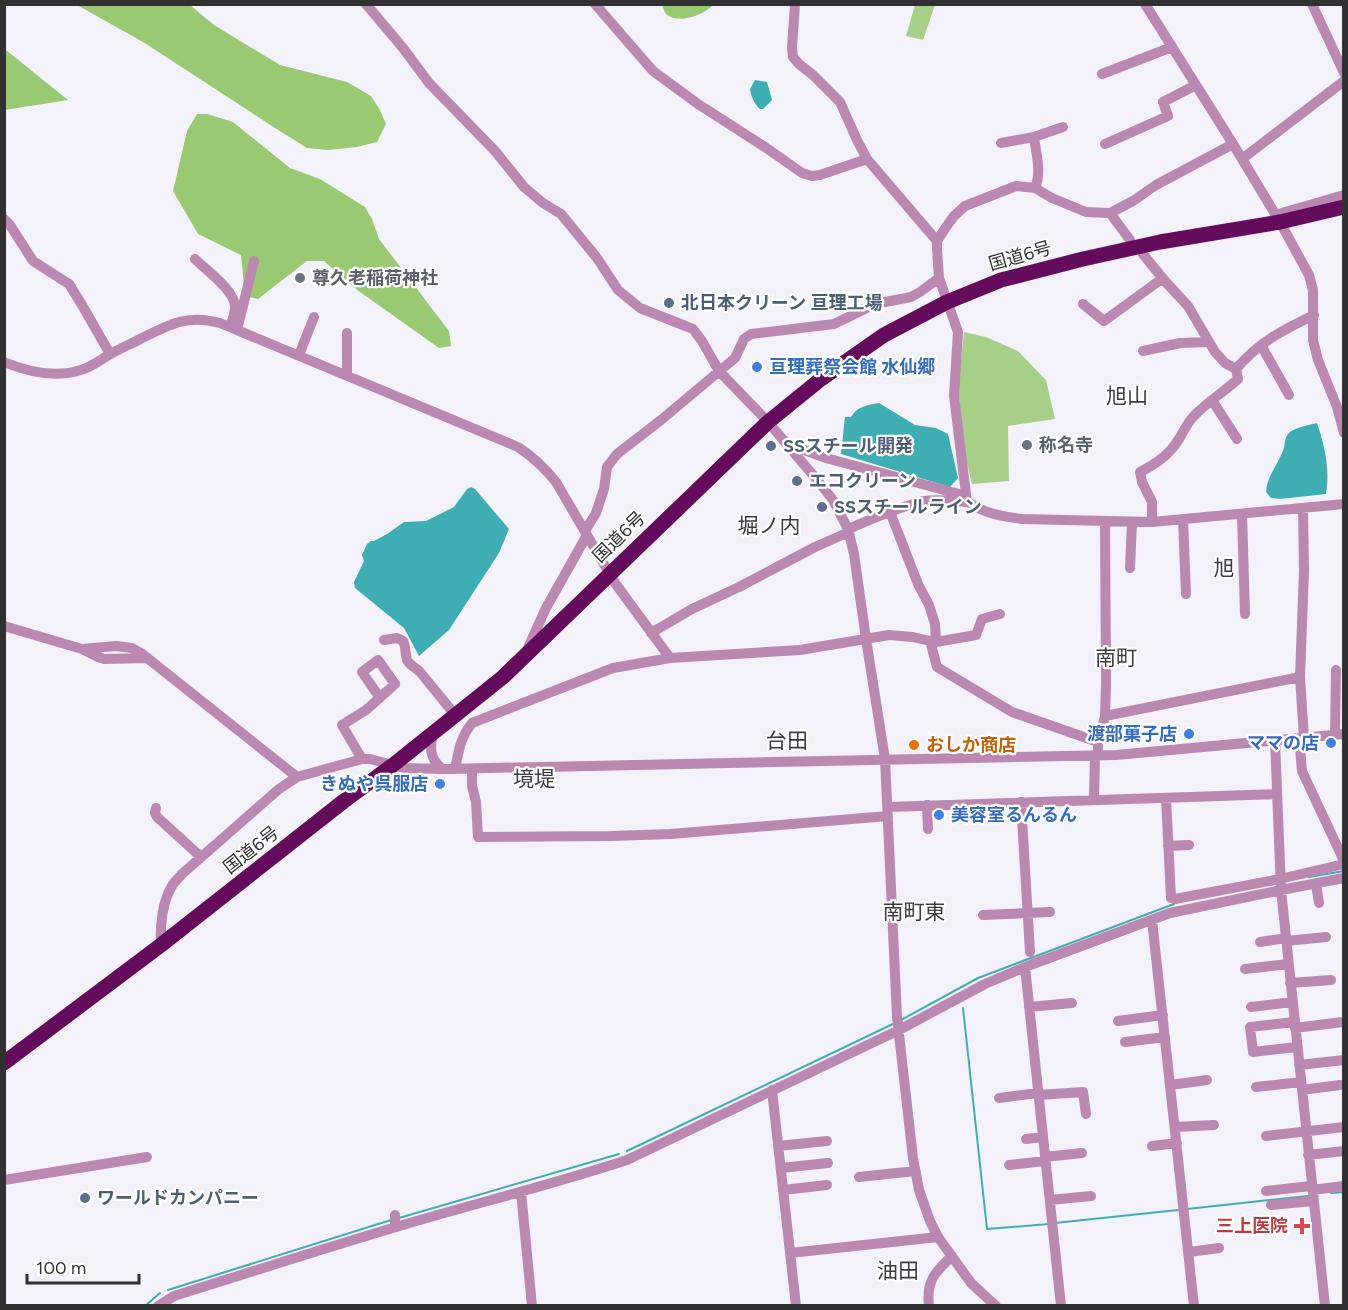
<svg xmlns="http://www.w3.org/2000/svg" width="1348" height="1310" font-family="Figtree,'Noto Sans JP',sans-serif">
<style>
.green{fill:#a8cf88}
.forest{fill:#9ac973}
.water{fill:#3eaeb4}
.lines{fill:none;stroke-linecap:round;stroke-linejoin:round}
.stream{stroke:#3eaeb4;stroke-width:2}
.minor{stroke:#bb88b1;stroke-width:10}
.highway{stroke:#640b5b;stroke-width:15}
.worship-dot{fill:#6b7280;stroke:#fff;stroke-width:2}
.service-dot{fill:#5c6f8a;stroke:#fff;stroke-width:2}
.shop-dot{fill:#3f7fe0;stroke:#fff;stroke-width:2}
.food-dot{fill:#e8710a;stroke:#fff;stroke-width:2}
.health-dot{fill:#e0444e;stroke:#fff;stroke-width:2}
.labels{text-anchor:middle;stroke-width:4.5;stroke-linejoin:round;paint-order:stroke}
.street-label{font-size:18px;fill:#313033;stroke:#fff}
.worship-label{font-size:18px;font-weight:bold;fill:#5b616d;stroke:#fff;text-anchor:start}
.service-label{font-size:18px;font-weight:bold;fill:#4e5e75;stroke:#fff;text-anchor:start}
.shop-label{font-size:18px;font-weight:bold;fill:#366cbe;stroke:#fff;text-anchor:end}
.food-label{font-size:18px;font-weight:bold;fill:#c56008;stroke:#fff;text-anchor:start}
.health-label{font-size:18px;font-weight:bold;fill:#be3a42;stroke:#fff;text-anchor:end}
.quarter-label{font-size:21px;fill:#3d3b42;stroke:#fff}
</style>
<rect width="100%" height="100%" fill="#f3f1fa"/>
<path class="green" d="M915,5h20l-12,35 -17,-4z
M964,332l22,5 32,14 28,29 9,39 -47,7 1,55 -37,3 -9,-39 -5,-60z"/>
<path class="forest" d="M77,5h113l24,20 66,40 67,17 24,14 9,14 6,14 -9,18 -20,5 -29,3 -21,-2 -32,-20 -132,-86z
M662,5h51c-9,10 -35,20 -47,9 -2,-3 -3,-6 -4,-9z
M5,49l1,1 62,50 -63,10z
M197,114h10l26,8 57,46 30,11 45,28 7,12 7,20 70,92 2,15 -12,2 -79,-56 -36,-31h-17l-49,38 -13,-3 -4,-41 -43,-21 -25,-43 14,-60z"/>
<path class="water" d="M755,80l12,2 5,18 -9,9h-3c-6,-5 -9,-13 -10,-20z
M879,403l36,22 21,3 12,6 10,44 -8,9 -109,-33 4,-37h6c6,-11 17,-12 28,-14z
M1317,423c8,24 13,46 9,71l-46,5 -9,-1 -5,-6c1,-15 10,-25 16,-39 4,-7 1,-15 8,-21 7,-5 19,-7 27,-9z
M471,487l4,2 34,40 -10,24 -50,77 -30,26 -15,-28 -49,-40 -1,-6 10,-21 -2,-6 5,-11 4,-3h3l13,-7 17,-12 22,-1 28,-14 13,-18z"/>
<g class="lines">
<path class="stream" d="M1309,877l35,-6
M963,1008l24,221 62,-5
M901,1020l77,-42 196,-74
M627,1151l268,-128
M1331,1193l13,-1
M1187,1209l121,-13
M399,1218l220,-64
M1055,1223l123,-13
M168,1290l223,-70
M145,1306l15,-13"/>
<path class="minor" d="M366,4l37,44 26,35 66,68 29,36 19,16 18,11 36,44 21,32 22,18 53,21 9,12 17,30 49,51 50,59 15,19 15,29 6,25 12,85 19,120 12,258 16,141 6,32 11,31 8,16 33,46 25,23
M595,4l58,67 45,33 67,43 37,26 10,3 8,-1 47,-16
M795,4l-3,44 1,9 6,7 14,11 27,27 17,38 10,19 70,82
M1145,4l88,140 47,78 29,53 4,15v50l5,20 19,47 7,26
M1312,4l32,69
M1102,74l70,-27
M1034,137l29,-10
M1001,143l33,-6c2,17 8,35 1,51
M1105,144l63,-28 -5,-14 33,-17
M1242,159l102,-78
M1110,213l20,27
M1275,215l69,-20
M4,219l6,6 23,36 36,23 13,21 28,49
M1143,254l21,26 24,26 27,46 10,11 11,6
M195,259c11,11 41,32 40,49 0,6 -3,13 -5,19
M1083,304l21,17 59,-43
M237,330l17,-69
M1261,345l28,50
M1143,351l37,-8 28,-1
M299,355l15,-38
M4,362c24,10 52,16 77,8 10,-3 19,-10 28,-15 10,-6 22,-11 33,-17 28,-14 46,-24 78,-15l298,124c15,10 27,21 38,35l59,101 55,75
M347,375v-42
M1212,400l25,39
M788,444l38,14 133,36c17,18 39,22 63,25l130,3 192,-18
M967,502l-13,-106 4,-64 -19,-54 -2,-29v-8l9,-14 8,-11 11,-10 51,-20 19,2 17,10 34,14 24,1 23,-12 23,-16 77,-41
M1303,508l1,63 -4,106 4,61 -4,11 2,22 42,90
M890,512l28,72 11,21 6,19 1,18 -6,-1
M1242,514l3,100
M1183,519l3,75
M1152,522v-20l-10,-20 -2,-10c16,-8 29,-17 39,-33 5,-8 8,-16 15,-23 13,-14 30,-24 44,-37l-2,-10c23,-27 47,-39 78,-54
M848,529c24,-10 50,-22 76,-28 14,-2 29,0 43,1
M585,531l11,-18 8,-24 3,-22 10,-13 44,-34 74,-62 9,-19 7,-5 83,-10 41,-20 36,-7 9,-5 19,-14
M1130,568l2,-46
M4,626l78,23 34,-3 16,2 9,5 156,124
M651,633l41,-24 47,-22 76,-40 34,-15
M384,640l13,-2 6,3c3,6 2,12 4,19 3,6 10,8 14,13 11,14 23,28 34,42
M936,642l40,-7 6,-16 18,-5
M82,649l16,8 6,2 44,-1
M527,650l19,-42 41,-73
M1105,716l195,-39
M433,733c-3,15 -4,26 10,36
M1335,735l1,-65
M1275,740l6,150 44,416
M1098,749v-7l7,-26 1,-32 -1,-163
M362,759l-20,-34 24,-15 29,-26 -17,-24 -16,12 18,26
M455,769c4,-19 5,-31 17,-46l141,-55 57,-10 130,-8 89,-15 24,2 17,4 7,26 75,45 86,30
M472,769v17l4,16 2,35 134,-1 59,-2 217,-18
M1166,798l5,100 4,1 105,-20 64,-15
M1094,800l1,-45
M1021,802l9,150
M927,805l1,24
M888,807l388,-13
M156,808l-1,5 2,4 44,40
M1168,846l21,-1
M1316,884l3,19
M983,915l67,-3
M1152,920l42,386
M1286,941l40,-4
M1260,942l26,-4
M161,945c-1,-18 1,-43 11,-59 2,-4 7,-8 10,-12l97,-85 18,-12 65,-18h8l34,9 39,1 673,-14 228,-21
M1025,967l36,339
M1245,969l43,-5
M1290,983l41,-3
M1029,1007l43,-4
M1251,1007l41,-5
M1118,1021l45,-6
M1294,1022l-44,5 3,25 44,-5
M1295,1028l47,-6
M1125,1042l40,-5
M1299,1065l45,-5
M1170,1085l37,-5
M1256,1087l45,-5
M772,1090l24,216
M1302,1090l38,-5
M1038,1095l45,-3 3,22
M999,1098l39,-5
M1175,1127l39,-2
M1266,1136l78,-9
M1026,1139l17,-2
M778,1146l49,-5
M1152,1146l25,-3
M1308,1155l36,-4
M1045,1157l37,-4
M1009,1165l36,-4
M781,1168l47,-5
M859,1177l56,-6
M4,1180l143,-23
M783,1190l44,-5
M1312,1190l32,-4
M1266,1191l45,-5
M521,1192l11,114
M1050,1200l41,-4
M1271,1205l42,-4
M395,1227v-12
M1189,1252l30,-4
M790,1253l148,-16
M158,1306l16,-10c74,-23 148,-47 222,-69 77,-23 155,-42 231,-67l272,-130 86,-46 40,-17 145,-54 111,-23 63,-12
M929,1306c-3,-25 6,-34 23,-50"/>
<path class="highway" d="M4,1063l157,-118 183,-144 49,-36 110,-88 265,-255 53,-43 63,-44 63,-33 54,-22 82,-21 77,-17 120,-20 64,-15"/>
</g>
<g class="worship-dot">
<circle cx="300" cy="278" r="6"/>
<circle cx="1027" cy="445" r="6"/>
</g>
<g class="service-dot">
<circle cx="669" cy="303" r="6"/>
<circle cx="771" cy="446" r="6"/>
<circle cx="797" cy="481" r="6"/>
<circle cx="822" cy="507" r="6"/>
<circle cx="85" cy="1198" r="6"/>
</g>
<g class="shop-dot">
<circle cx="757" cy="367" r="6"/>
<circle cx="1189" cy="734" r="6"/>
<circle cx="1331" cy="743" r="6"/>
<circle cx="440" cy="784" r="6"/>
<circle cx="939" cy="815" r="6"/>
</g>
<circle class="food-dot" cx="914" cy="745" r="6"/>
<path class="health-dot" d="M1299 1217h6v6h6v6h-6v6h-6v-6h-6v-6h6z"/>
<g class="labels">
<g class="street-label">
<text transform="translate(1020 256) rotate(-16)" y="6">国道6号</text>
<text transform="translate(619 537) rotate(-44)" y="6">国道6号</text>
<text transform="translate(251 850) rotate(-38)" y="6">国道6号</text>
</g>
<g class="worship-label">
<text x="312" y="284">尊久老稲荷神社</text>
<text x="1039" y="451">称名寺</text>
</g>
<g class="service-label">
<text x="681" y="309">北日本クリーン 亘理工場</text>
<text x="783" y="452">SSスチール開発</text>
<text x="809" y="487">エコクリーン</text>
<text x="834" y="513">SSスチールライン</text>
<text x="97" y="1204">ワールドカンパニー</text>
</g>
<g class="shop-label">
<text x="769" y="373" text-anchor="start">亘理葬祭会館 水仙郷</text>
<text x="1177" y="740">渡部菓子店</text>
<text x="1319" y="749">ママの店</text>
<text x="428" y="790">きぬや呉服店</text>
<text x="951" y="821" text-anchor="start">美容室るんるん</text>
</g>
<g class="food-label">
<text x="926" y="751">おしか商店</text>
</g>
<g class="health-label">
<text x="1288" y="1232">三上医院</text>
</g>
<g class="quarter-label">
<text x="1127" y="403">旭山</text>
<text x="769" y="533">堀ノ内</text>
<text x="1224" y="575">旭</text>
<text x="1116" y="665">南町</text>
<text x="787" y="748">台田</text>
<text x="534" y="786">境堤</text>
<text x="914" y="919">南町東</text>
<text x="898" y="1278">油田</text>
</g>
</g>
<rect width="1348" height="1310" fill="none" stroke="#313033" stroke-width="12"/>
<path d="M27 1274v9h112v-9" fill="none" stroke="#313033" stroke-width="3"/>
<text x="36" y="1274" font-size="18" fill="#313033" stroke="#ffffff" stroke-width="4.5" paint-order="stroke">100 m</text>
</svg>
